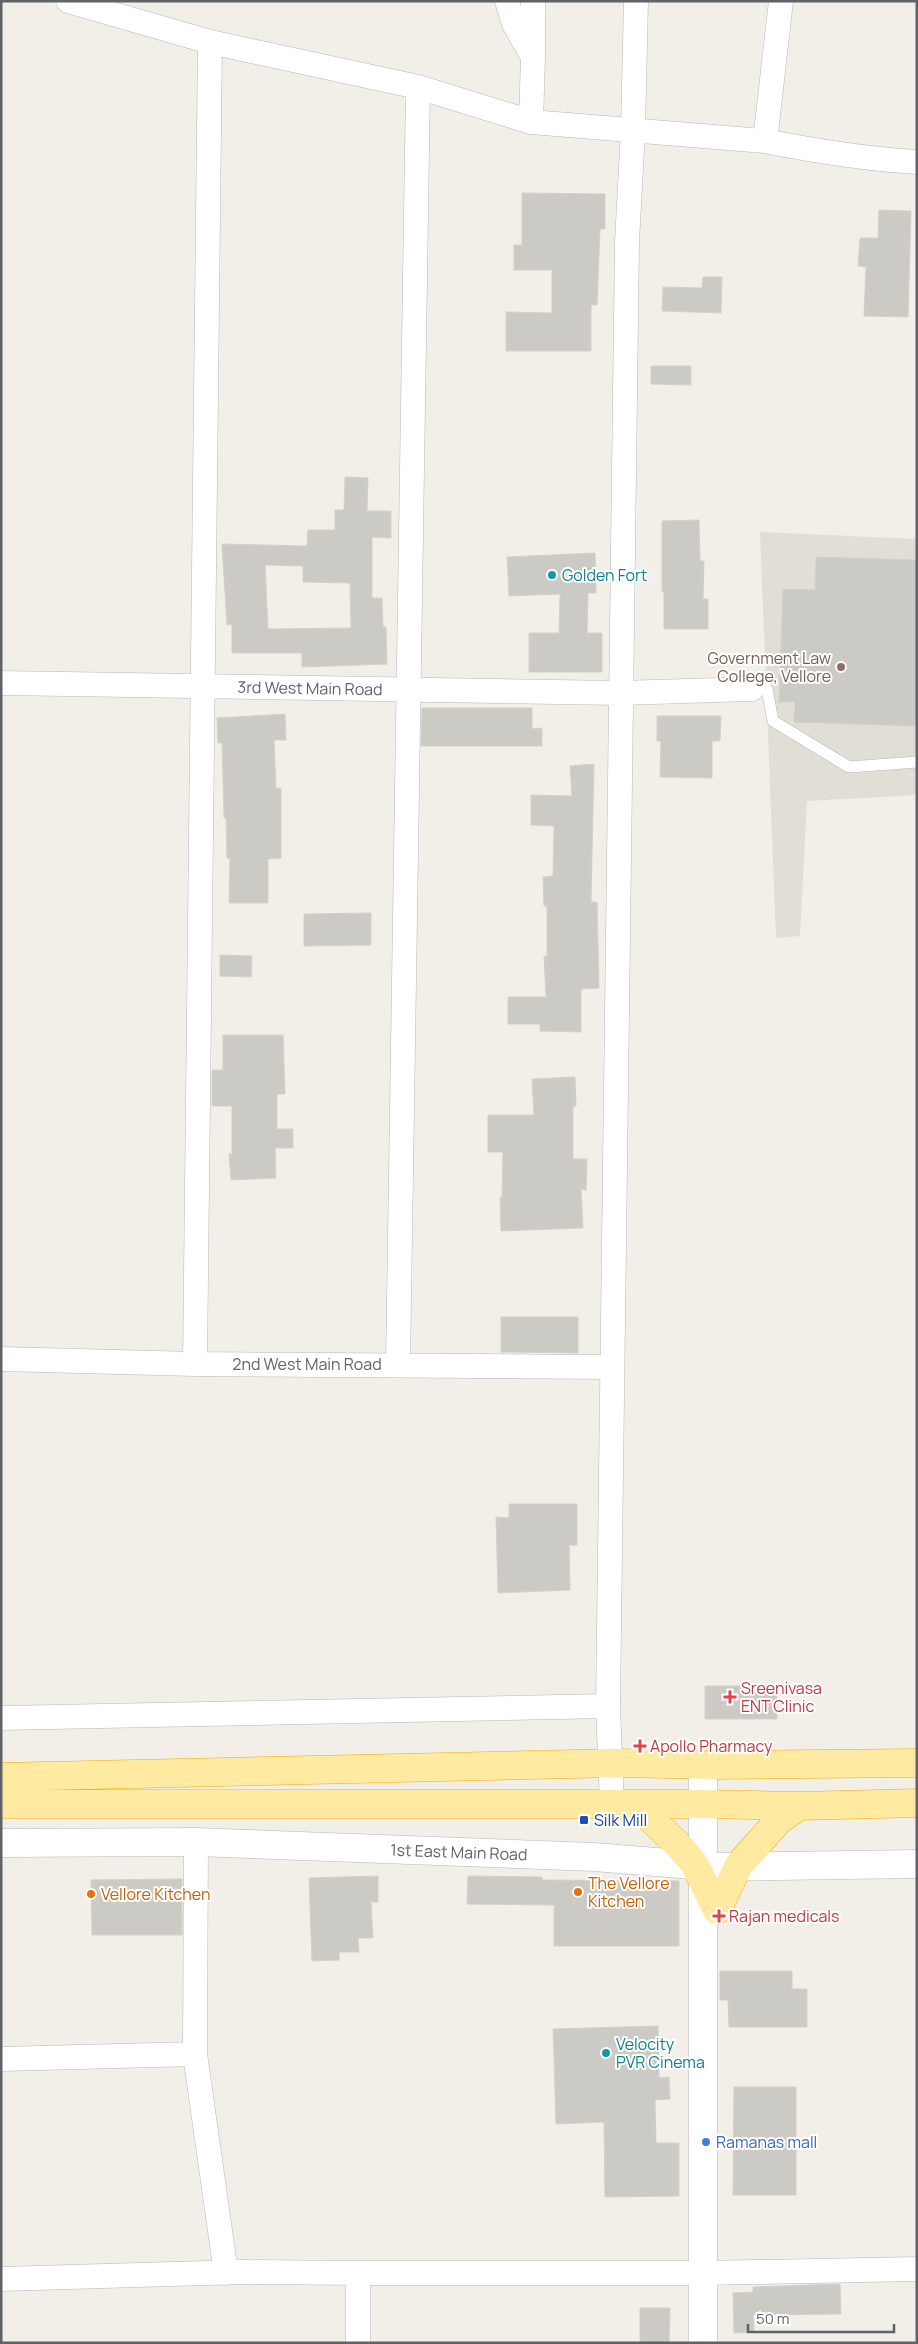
<svg xmlns="http://www.w3.org/2000/svg" width="918" height="2344" font-family="Manrope,sans-serif">
<style>
.education{fill:#e1ded6}
.building{fill:#cccac5;stroke:#d6d1c6;fill-rule:evenodd}
.lines{fill:none;stroke-linecap:round;stroke-linejoin:round}
.service-casing{stroke:#b5b8bc;stroke-width:12}
.minor-casing{stroke:#b5b8bc;stroke-width:25}
.tertiary-casing{stroke:#b5b8bc;stroke-width:29}
.secondary-casing{stroke:#b6babf;stroke-width:29}
.trunk-casing{stroke:#f9ab00;stroke-width:29}
.service{stroke:#fff;stroke-width:11}
.minor{stroke:#fff;stroke-width:24}
.tertiary{stroke:#fff;stroke-width:28}
.secondary{stroke:#fff;stroke-width:28}
.trunk{stroke:#feeaa1;stroke-width:28}
.culture-dot{fill:#0f9aa8;stroke:#fff;stroke-width:2}
.education-dot{fill:#8d6e63;stroke:#fff;stroke-width:2}
.health-dot{fill:#e0444e;stroke:#fff;stroke-width:2}
.transit-dot{fill:#1a4fb4;stroke:#fff;stroke-width:2}
.food-dot{fill:#e8710a;stroke:#fff;stroke-width:2}
.shop-dot{fill:#3f7fe0;stroke:#fff;stroke-width:2}
.labels{text-anchor:middle;stroke-width:4;stroke-linejoin:round;paint-order:stroke}
.culture-label{font-size:16px;fill:#0d838f;stroke:#fff;text-anchor:start}
.education-label{font-size:16px;fill:#785e54;stroke:#fff;text-anchor:end}
.street-label{font-size:16px;fill:#5f6368;stroke:#fff}
.health-label{font-size:16px;fill:#be3a42;stroke:#fff;text-anchor:start}
.transit-label{font-size:16px;fill:#164399;stroke:#fff;text-anchor:start}
.food-label{font-size:16px;fill:#c56008;stroke:#fff;text-anchor:start}
.shop-label{font-size:16px;fill:#366cbe;stroke:#fff;text-anchor:start}
</style>
<rect width="100%" height="100%" fill="#f1efe8"/>
<path class="education" d="M760,532l157,7v256l-110,6 -7,135 -24,2z"/>
<path class="building" d="M522,193l83,1v35h-5l-3,76h-6v46h-85v-39l46,1v-43h-38v-25h8z
M879,210l32,1 -3,106 -44,-1 2,-49 -8,-1 2,-28h18z
M703,277h19l-1,36 -59,-2 1,-24 39,1z
M651,366h40v19l-40,-1z
M345,477l23,1 -1,33h24v27l-19,-1v61h10l1,29h3l1,37 -85,3v-14h-70v-29l-5,1 -5,-81 85,2 1,-16h27v-20h9zM265,565l38,1v16l47,1 1,45 -83,1z
M699,520l1,41h4l-1,38h5v30h-44v-37h-2v-71z
M595,553l1,40h-8l-1,40h15v39h-73v-39h30l1,-39 -51,2 -2,-39z
M816,557l101,3v166l-123,-4 1,-20h-16l4,-113 32,1z
M422,708h110v21l10,-1v18h-121z
M285,714l1,26h-12l2,48h5v70l-13,1v44h-39l1,-45h-3l-1,-40h-2l-2,-75h-4l-1,-25z
M657,716h64l-1,25h-8v37l-52,-1 1,-36h-4z
M594,764l-3,138h6l2,86 -18,1v43l-41,-1v-7h-32v-27h38l-2,-41h3v-50h-3l-1,-29 10,-1 1,-50 -23,-1v-30l41,1 -2,-30z
M371,913v32l-67,1v-32z
M220,955l32,1 -1,21 -31,-1z
M223,1035h60l2,59h-8v35h16v19h-18l1,30 -45,2 -2,-26h3v-48h-20v-36h11z
M575,1077l1,29h-3v53h14l-1,31 -5,-1 2,39 -82,3 -1,-34h2l1,-45h-15v-37h46l-2,-36z
M501,1317h77v36l-77,-1z
M509,1504h68v41h-8l1,45 -72,3 -2,-76 13,1z
M705,1686h72v33h-72z
M378,1876v26h-7l2,36h-15l1,14h-20v8l-27,1 -3,-83z
M468,1876l74,1v3l137,1v65h-125v-41l-87,-1z
M182,1879v56h-90l-1,-55z
M720,1971h72v18h15v38h-78l-1,-27h-8z
M658,2026l1,52 10,-1 1,22 -15,1 1,43h23v53l-74,1 -1,-75 -48,2 -3,-95z
M734,2087h62v108h-63z
M840,2284l1,30 -87,1v17l-20,1 -1,-40 20,-1v-5z
M640,2308h30l-1,35h-29z"/>
<g class="lines">
<g class="service-casing">
<path id="service" d="M752,689h15l6,32 76,46 68,-5"/>
</g>
<g class="minor-casing">
<path id="minor" d="M68,1l142,41 208,45 113,35 234,19
M507,1l7,23 19,33 -2,65
M781,1l-16,140c50,10 100,18 152,21
M533,57v-56
M1,683l619,10 132,-4
M1,1359l194,5 417,3
M195,1364l15,-1322
M398,1365l20,-1278
M1,1718l607,-12
M612,1805l-4,-99 19,-1464 6,-112 3,-129
M195,2054l31,219
M1,2059l194,-5 1,-212
M1,2279l240,-7 117,1
M358,2343v-70h344l215,-4"/>
</g>
<g class="tertiary-casing">
<path id="tertiary" d="M1,1843l195,-1 398,15 123,10 200,-3"/>
</g>
<g class="secondary-casing">
<path id="secondary" d="M703,1765v578"/>
</g>
<g class="trunk-casing">
<path id="trunk" d="M1,1777l616,-14 100,2 200,-2
M1,1804h703l95,2 118,-3
M636,1804l46,45 13,16 22,45
M717,1910l22,-45 40,-45 20,-14"/>
</g>
<use href="#service" class="service"/>
<use href="#minor" class="minor"/>
<use href="#tertiary" class="tertiary"/>
<use href="#secondary" class="secondary"/>
<use href="#trunk" class="trunk"/>
</g>
<g class="culture-dot">
<circle cx="552" cy="575" r="5"/>
<circle cx="606" cy="2053" r="5"/>
</g>
<circle class="education-dot" cx="841" cy="667" r="5"/>
<g class="health-dot">
<path d="M727.5 1689.5h5v5h5v5h-5v5h-5v-5h-5v-5h5z"/>
<path d="M637.5 1738.5h5v5h5v5h-5v5h-5v-5h-5v-5h5z"/>
<path d="M716.5 1908.5h5v5h5v5h-5v5h-5v-5h-5v-5h5z"/>
</g>
<rect class="transit-dot" x="579" y="1815" width="10" height="10" rx="2.5"/>
<g class="food-dot">
<circle cx="578" cy="1892" r="5"/>
<circle cx="91" cy="1894" r="5"/>
</g>
<circle class="shop-dot" cx="706" cy="2142" r="5"/>
<g class="labels">
<g class="culture-label">
<text x="562" y="581">Golden Fort</text>
<text x="616" y="2050">Velocity<tspan x="616" dy="18">PVR Cinema</tspan></text>
</g>
<g class="education-label">
<text x="831" y="664">Government Law<tspan x="831" dy="18">College, Vellore</tspan></text>
</g>
<g class="street-label">
<text transform="translate(310 688) rotate(1)" y="6">3rd West Main Road</text>
<text x="307" y="1370">2nd West Main Road</text>
<text transform="translate(459 1852) rotate(2)" y="6">1st East Main Road</text>
</g>
<g class="health-label">
<text x="741" y="1694">Sreenivasa<tspan x="741" dy="18">ENT Clinic</tspan></text>
<text x="650" y="1752">Apollo Pharmacy</text>
<text x="729" y="1922">Rajan medicals</text>
</g>
<g class="transit-label">
<text x="594" y="1826">Silk Mill</text>
</g>
<g class="food-label">
<text x="588" y="1889">The Vellore<tspan x="588" dy="18">Kitchen</tspan></text>
<text x="101" y="1900">Vellore Kitchen</text>
</g>
<g class="shop-label">
<text x="716" y="2148">Ramanas mall</text>
</g>
</g>
<rect width="918" height="2344" fill="none" stroke="#5f6368" stroke-width="5"/>
<path d="M748 2324v8h146v-8" fill="none" stroke="#5f6368" stroke-width="2.5"/>
<text x="756" y="2324" font-size="15" fill="#5f6368" stroke="#ffffff" stroke-width="4" paint-order="stroke">50 m</text>
</svg>
